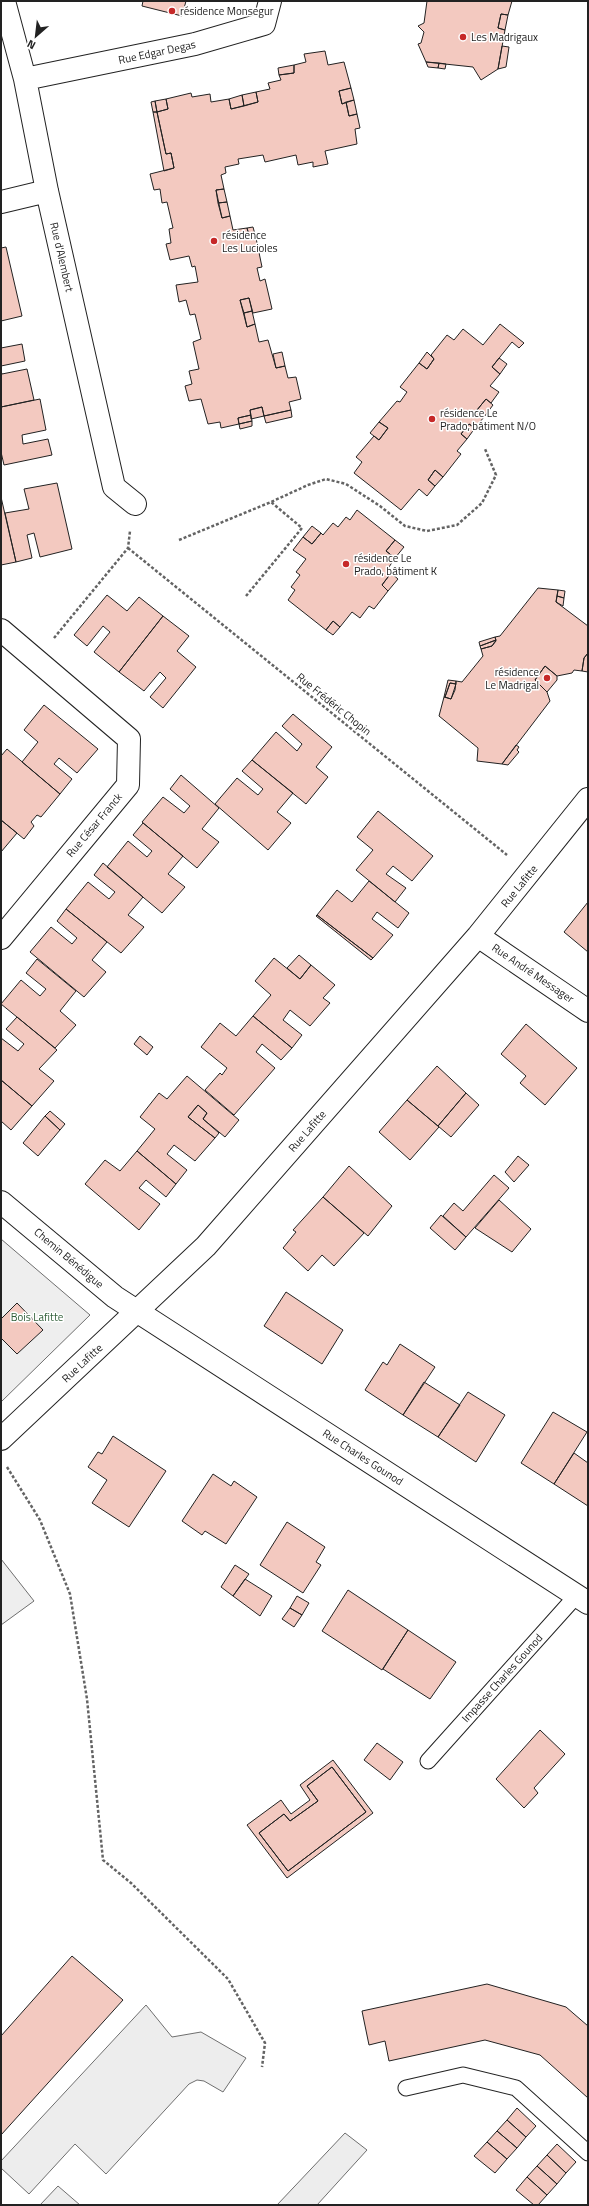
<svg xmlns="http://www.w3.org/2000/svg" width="589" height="2206" font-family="'Titillium Web',sans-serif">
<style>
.green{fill:#eee;stroke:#6f6f6f}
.parking{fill:#ededed;stroke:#6f6f6f}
.building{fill:#f3c9c0;stroke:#222;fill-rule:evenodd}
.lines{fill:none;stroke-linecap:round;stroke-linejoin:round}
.lane-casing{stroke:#222;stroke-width:17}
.street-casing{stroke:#222;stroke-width:24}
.path{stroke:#646464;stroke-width:2.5;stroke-dasharray:3 2;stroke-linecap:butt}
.lane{stroke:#fff;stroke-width:15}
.street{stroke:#fff;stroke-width:22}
.poi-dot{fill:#c62828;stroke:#fff;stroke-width:1.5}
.labels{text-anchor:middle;stroke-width:3;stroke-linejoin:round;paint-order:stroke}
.poi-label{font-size:11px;fill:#222;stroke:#fff;text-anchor:start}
.street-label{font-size:11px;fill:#222;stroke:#fff}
.park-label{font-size:11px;fill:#2f5e38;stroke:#fff}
</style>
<rect width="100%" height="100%" fill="#fff"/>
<path class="green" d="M1,1239l89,76 -89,87z
M1,1559l33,42 -33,24z"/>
<path class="parking" d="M146,2005l26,32 29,-5 45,26 -23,34 -19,-11 -7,-1 -8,4 -83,90 -31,-30 -46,50 -28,-26v-7z
M345,2133l22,17 -50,55h-40z
M58,2186l22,19h-40z"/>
<path class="building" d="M143,1h43l-4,15 -40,-10z
M427,1h85l-4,14 -7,-1 -3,14 7,2 -7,39 -17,11 -8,-13 -47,-5 -8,-18 3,-1 3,-11 -6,-6 6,-3z
M501,14l7,1 -3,15 -7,-2z
M502,46l7,1 -3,20 -8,2z
M325,51l3,14 16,-3 7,26 -12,3 3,13 4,-2 3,14 8,-2 3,14 -5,1 2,15 -32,7 3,13 -15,3v-5l-15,3 -2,-10 -31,7 -2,-7 -25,4 1,5 -14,3 1,6 -5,2 3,14 -8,1 6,28 8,-2 3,14 14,-2 3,11 6,-1 6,29 -5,1 3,13 5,-2 7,30 -19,4 -4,-15 -9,2 7,27 8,-3 4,18 9,-2 8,28 9,-2 3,12 8,-1 5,22 -12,3 2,8 -27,6 -2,-9 -12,3 1,5 -13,3 1,6 -18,4 -1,-6 -12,2 -7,-25 -12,2 -4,-15 7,-2 -3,-13 10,-2 -6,-27 8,-3 -6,-25 -5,1 -4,-15 -7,2 -3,-17 22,-3 -3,-16 -3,1 -3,-11 -19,4 -4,-16 5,-1 -2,-14 4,-1 -6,-26 -5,1 -2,-14 -6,1 -4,-16 24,-6 -3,-15 -5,1 -9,-42 11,-3 -2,-10 25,-6 1,4 18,-3 1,8 18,-3 2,10 27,-7 -2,-10 14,-3 -2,-6 13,-3 -2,-5 15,-2v-8l12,-3 -2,-8z
M426,62l13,1 -1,5 -10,-1z
M439,63l7,1 -1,5 -7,-1z
M294,65v8l-15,2 -1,-7z
M351,88l3,12 -12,4 -3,-13z
M256,92l2,10 -14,4 -2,-11z
M242,95l2,11 -13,3 -2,-10z
M166,99l2,10 -11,3 -2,-11z
M354,100l3,14 -8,2 -3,-14z
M155,101l2,11h-4l-2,-10z
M153,112h4l9,42 5,-1 3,15 -10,3z
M224,189l3,13 -9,1 -2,-13z
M227,202l3,14 -8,2 -4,-15z
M253,227l3,11 -6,1 -3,-11z
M6,247l16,69 -21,5v-73z
M249,298l3,13 -8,2 -4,-13z
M252,311l3,13 -8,3 -3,-14z
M500,324l24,19 -5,5 -7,-6 -20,25 8,7 -10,12 9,6 -8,11 -5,-4 -9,11 7,7 -9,11 -6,-4 -8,10 6,5 -10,12 4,3 -18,23 -8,-7 -7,10 7,6 -8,10 -8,-7 -18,21 -47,-37 8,-11 -6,-5 18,-21 5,4 9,-12 -9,-6 18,-21 3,1 7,-10 -7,-5 19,-24 8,6 7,-10 -3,-4 16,-20 7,5 9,-11 20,16z
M22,344l3,17 -24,5v-18z
M282,352l3,14 -9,2 -3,-14z
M427,352l7,7 -7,10 -8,-6z
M499,358l8,6 -7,10 -8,-7z
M27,369l7,31 -33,7v-36l1,3z
M40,399l6,31 -24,5 1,9 25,-5 4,16 -48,10 -3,-13v-45z
M486,399l7,6 -9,12 -7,-7z
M262,407l2,9 -13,3 -1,-9z
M291,410l1,7 -26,6 -2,-7z
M251,415l1,6 -13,3 -1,-6z
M252,421v5l-12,3 -1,-5z
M379,422l9,6 -9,12 -9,-7z
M469,424l6,4 -8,11 -6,-5z
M435,470l8,7 -8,9 -7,-6z
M57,483l15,66 -32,8 -6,-24 -7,2 5,23 -16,4 -11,-49 24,-4 -5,-20z
M1,497l15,65 -15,3z
M357,510l38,30 -9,11 9,7 -8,12 4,3 -9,12 6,6 -14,18 -5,-3 -9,12 -8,-6 -12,15 -7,-6 -7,9 -38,-30 7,-10 -4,-3 9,-12 -4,-3 10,-13 -13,-9 10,-13 9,7 9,-11 2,2 10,-12 5,4 8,-10 4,3z
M312,526l9,7 -9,11 -9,-7z
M395,540l9,7 -9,11 -9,-7z
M391,573l7,6 -10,12 -6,-6z
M538,588l20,2 -2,12 32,24v27l-4,5 -2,13 -8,-1 -2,3 -15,3 -12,-10 -10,14 12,12 3,9 -48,63 -25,-3 1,-13 -39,-32 5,-19 7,2 4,-9 1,-9 6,1 21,-26 -2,-7 11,-3 4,-5 -1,-4 5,-1z
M558,590l7,1 -1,7 -7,-2z
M107,595l20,16 12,-14 24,19 -44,56 -25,-20 16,-20 -7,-6 -16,20 -13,-11z
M557,596l7,2 -1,8 -7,-4z
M163,616l26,20 -12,15 19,16 -33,41 -13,-11 16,-19 -6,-6 -16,19 -25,-19z
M333,621l7,6 -7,8 -7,-5z
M495,637l1,3 -16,6 -1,-4z
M496,640l-4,6 -11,3 -1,-3z
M588,653v19l-6,-1 2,-13z
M545,666l12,10v4l-10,12 -12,-12z
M448,680l8,1v3l-6,-1 -5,14h-1z
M450,683l6,1 -5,15 -6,-2z
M44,705l54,44 -21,24 -18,-15 -5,6 18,15 -12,15 -38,-32 16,-20 -14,-12z
M293,714l39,33 -16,20 12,10 -22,27 -54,-44 24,-28 21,19 5,-7 -20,-18z
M516,745l3,2 -2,3 2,2 -11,13 -6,-1z
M7,749l53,45 -19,23 -4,-2 -6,7 3,4 -10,13 -23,-19v-64z
M252,760l41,33 -16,19 14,11 -23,27 -53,-46 22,-26 21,17 5,-6 -21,-18z
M181,775l38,33 -17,21 17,13 -22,26 -55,-46 21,-25 21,16 6,-7 -20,-17z
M378,811l55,45 -21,25 -19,-15 -7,8 20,14 -11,14 -39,-32 17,-20 -16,-13z
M1,820l16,13 -16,19z
M143,823l40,33 -15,18 17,13 -23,26 -55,-46 21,-26 19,16 5,-6 -19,-16z
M103,863l40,34 -15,18 16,12 -23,26 -55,-44 22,-27 21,17 6,-7 -21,-17z
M369,881l40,32 -11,15 -21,-16 -5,7 21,16 -20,23 -56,-43 20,-25 15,12z
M588,902v50l-24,-20z
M66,909l41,33 -15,18 14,12 -22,25 -54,-45 21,-25 21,17 5,-6 -20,-17z
M317,915l56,43 -2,2 -55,-44z
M299,955l12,10 -11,14 -13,-11z
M274,958l26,21 11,-14 24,20 -12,13 7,5 -20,23 -20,-16 -7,10 19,15 -10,13 -39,-32 18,-21 -16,-14z
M37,959l39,32 -16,20 16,14 -21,23 -54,-44 20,-24 19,16 6,-7 -20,-16z
M253,1016l39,32 -11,12 -19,-16 -6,8 19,16 -41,47 -29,-25 15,-17 2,2 5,-7 -26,-21 19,-24 16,13z
M17,1017l40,33 -18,19 15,12 -22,25 -31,-26v-42l17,13 6,-7 -18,-15z
M526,1024l51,44 -32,37 -25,-22 6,-7 -25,-22z
M140,1036l13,11 -6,8 -13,-11z
M437,1066l29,27 -28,33 -31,-26z
M187,1076l52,44 -14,17 -22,-18 4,-6 -9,-8 -10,12 27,21 -20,23 -21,-16 -7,9 20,16 -11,14 -39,-33 18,-22 -15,-12 19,-24 8,6z
M1,1080l31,26 -21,24 -10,-9z
M466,1093l13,12 -28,32 -13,-11z
M407,1100l32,27 -29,33 -31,-28z
M198,1105l9,8 -4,6 16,14 -4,5 -27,-21z
M50,1111l15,13 -5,6 -15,-14z
M45,1116l15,14 -22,26 -15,-13z
M137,1151l39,33 -10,13 -20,-17 -7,8 21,16 -21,26 -54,-46 20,-24 15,11z
M518,1156l11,9 -15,17 -9,-10z
M349,1166l43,40 -24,30 -45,-39z
M494,1175l15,13 -43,49 -23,-21 11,-13 9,8z
M323,1197l41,36 -30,33 -12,-11 -14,16 -25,-23 13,-16 -3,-2z
M499,1200l32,29 -19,23 -37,-24z
M441,1215l25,22 -11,13 -25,-22z
M286,1292l57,38 -21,34 -58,-38z
M17,1303l26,27 -26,24 -16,-16v-19z
M400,1344l35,23 -32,48 -38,-25 18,-28 4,3z
M424,1382l36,23 -22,32 -35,-22z
M468,1392l37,23 -29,47 -38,-25z
M553,1412l34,20 -33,52 -33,-21z
M113,1436l53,35 -37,56 -37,-24 15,-23 -19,-13 10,-15 4,2z
M574,1453l14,10v43l-34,-22z
M213,1474l18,12 3,-5 23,16 -31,47 -21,-13 -3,4 -20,-14z
M287,1522l38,25 -9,15 5,3 -18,28 -43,-28z
M235,1565l14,9 -16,22 -12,-9z
M245,1579l27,17 -12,20 -27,-20z
M348,1590l60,40 -26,40 -60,-39z
M297,1596l12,7 -7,12 -12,-7z
M290,1608l12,7 -8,12 -12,-8z
M408,1630l48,32 -26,37 -47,-30z
M540,1730l25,24 -31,34 4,5 -14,15 -28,-29z
M377,1743l26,19 -13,18 -26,-20z
M333,1760l40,53 -86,65 -40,-53 34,-25 10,14 19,-14 -10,-15zM332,1767l34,45 -78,59 -29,-38 25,-19 6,7 28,-20 -11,-15z
M332,1767l34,45 -78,59 -29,-38 25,-19 6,7 28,-20 -11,-15z
M72,1956l51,44 -122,135v-99z
M487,1984l79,23 22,19v72l-48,-43 -55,-15 -96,21 -4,-20 -16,4 -7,-34z
M517,2108l19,18 -10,11 -19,-17z
M507,2120l19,17 -9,11 -20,-17z
M497,2131l20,17 -10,11 -20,-17z
M487,2142l20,17 -12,14 -21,-17z
M557,2144l19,18 -10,11 -19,-18z
M547,2155l19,18 -9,11 -20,-18z
M537,2166l20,18 -10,11 -20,-18z
M527,2177l20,18 -9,10h-4l-18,-15z"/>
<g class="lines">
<g class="lane-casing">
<path id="lane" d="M428,1761l149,-166
M406,2088l57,-13 53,13 72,65"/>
</g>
<g class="street-casing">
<path id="street" d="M4,1l21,78 22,112 67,296 21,17
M25,79l170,-35 69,-20 6,-23
M1,202l46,-11
M1,630l128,109 -1,46 -127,153
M478,936l110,75
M1,1202l114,95 473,306
M1,1439l205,-193 272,-310 110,-137"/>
</g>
<path class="path" d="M179,540l92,-38 37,-17 18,-6 20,5 34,22 25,20 22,5 30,-6 25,-22 14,-28 -11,-26
M128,548l379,307
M246,596l56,-68 -31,-26
M54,638l74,-90 2,-17
M7,1467l33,53 30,74 17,105 16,161 28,23 97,96 37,64 -3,24"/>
<use href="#lane" class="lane"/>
<use href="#street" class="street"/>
</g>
<g class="poi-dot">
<circle cx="172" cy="11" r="4"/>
<circle cx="463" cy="37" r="4"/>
<circle cx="214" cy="241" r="4"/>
<circle cx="432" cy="419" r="4"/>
<circle cx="346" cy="564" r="4"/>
<circle cx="547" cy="678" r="4"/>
</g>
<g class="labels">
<g class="poi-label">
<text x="180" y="15">résidence Monsegur</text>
<text x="471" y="41">Les Madrigaux</text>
<text x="222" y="239">résidence<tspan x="222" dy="13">Les Lucioles</tspan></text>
<text x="440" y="417">résidence Le<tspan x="440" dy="13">Prado, bâtiment N/O</tspan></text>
<text x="354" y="562">résidence Le<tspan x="354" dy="13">Prado, bâtiment K</tspan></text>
<text x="539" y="676" text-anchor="end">résidence<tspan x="539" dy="13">Le Madrigal</tspan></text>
</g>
<g class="street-label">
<text transform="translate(157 52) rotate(-12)" y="4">Rue Edgar Degas</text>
<text transform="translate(62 257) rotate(77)" y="4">Rue d'Alembert</text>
<text transform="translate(334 704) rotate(39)" y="4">Rue Frédéric Chopin</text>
<text transform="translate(94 825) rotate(-50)" y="4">Rue César Franck</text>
<text transform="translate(519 886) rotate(-51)" y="4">Rue Lafitte</text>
<text transform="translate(533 973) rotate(34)" y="4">Rue André Messager</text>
<text transform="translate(307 1131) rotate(-49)" y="4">Rue Lafitte</text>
<text transform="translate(69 1258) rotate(40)" y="4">Chemin Bénédigue</text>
<text transform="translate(82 1363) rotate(-43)" y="4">Rue Lafitte</text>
<text transform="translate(363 1457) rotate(33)" y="4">Rue Charles Gounod</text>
<text transform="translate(502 1678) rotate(-48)" y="4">Impasse Charles Gounod</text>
</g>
<g class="park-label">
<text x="37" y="1321">Bois Lafitte</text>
</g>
</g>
<rect width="589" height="2206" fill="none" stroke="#222222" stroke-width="4"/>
<g transform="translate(36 36) rotate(208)" stroke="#ffffff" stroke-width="3" paint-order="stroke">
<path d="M0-3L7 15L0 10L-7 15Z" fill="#222222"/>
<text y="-6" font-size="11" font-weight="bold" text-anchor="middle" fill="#222222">N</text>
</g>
</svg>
